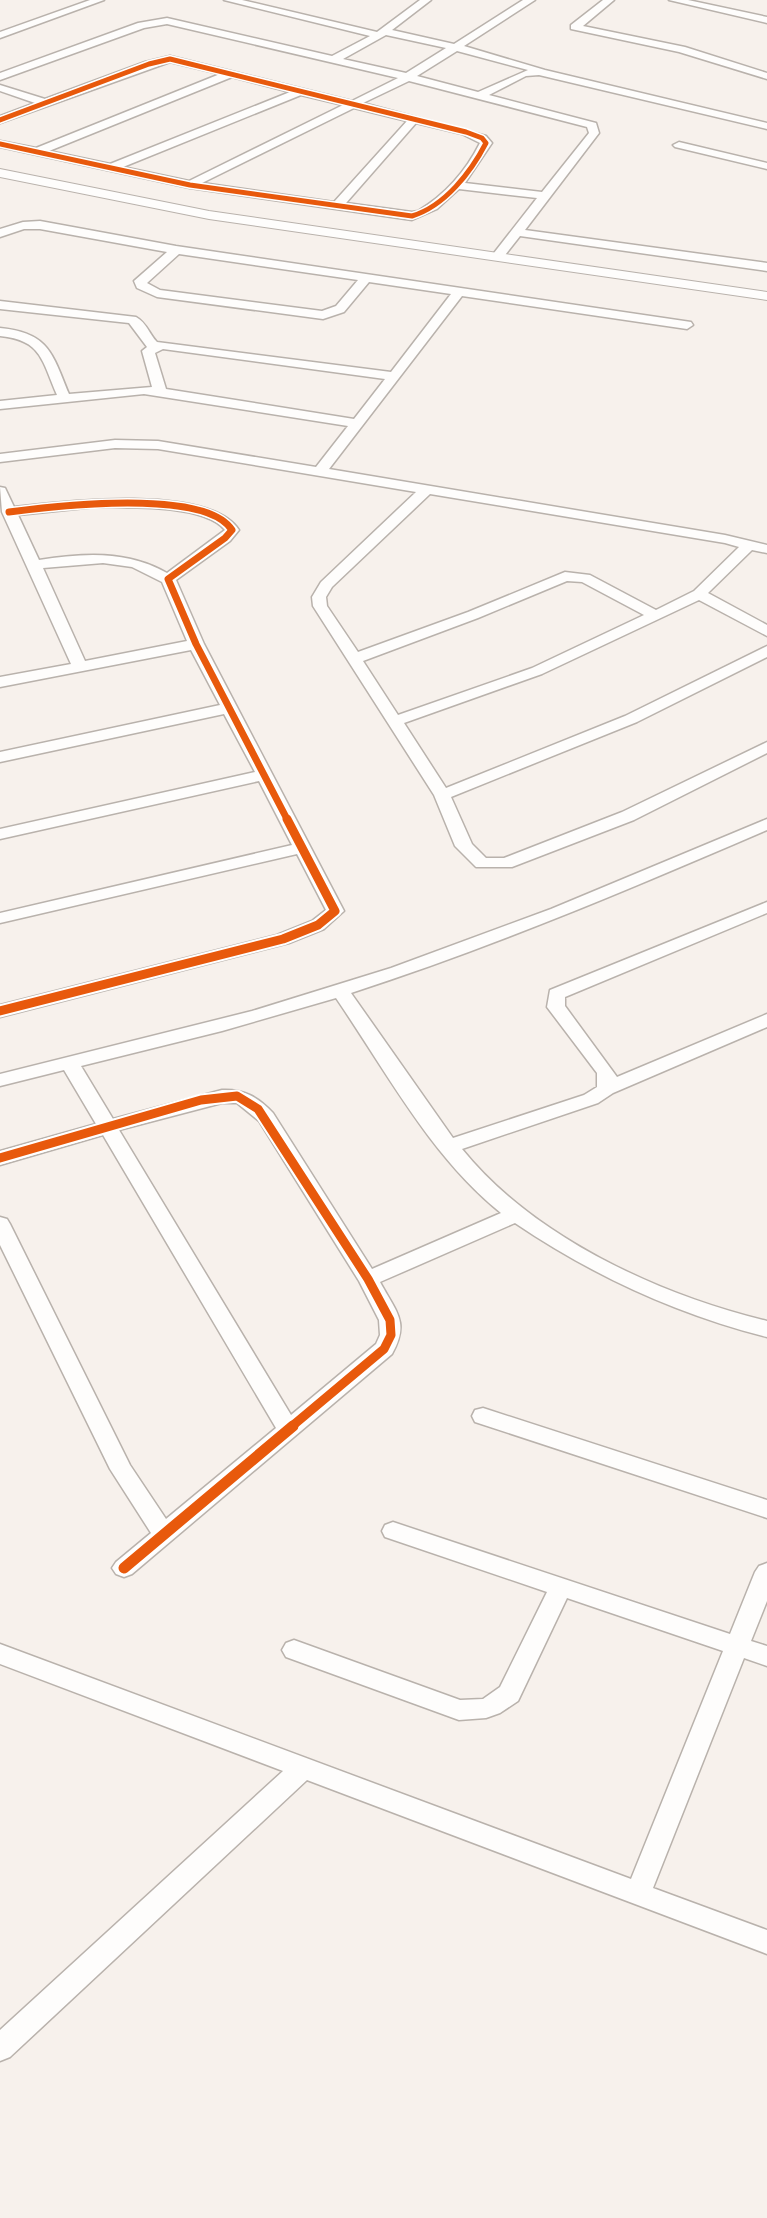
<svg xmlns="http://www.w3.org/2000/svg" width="767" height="2218" font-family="Montserrat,sans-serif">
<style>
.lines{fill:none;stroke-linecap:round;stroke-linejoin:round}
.minor-casing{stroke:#b9b2ac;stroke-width:3}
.tertiary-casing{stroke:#b9b2ac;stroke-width:2}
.minor{fill:#fefdfc;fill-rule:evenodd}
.tertiary{fill:#fefdfc;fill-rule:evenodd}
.cycleway-far3-casing{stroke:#fff;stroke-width:8}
.cycleway-far2-casing{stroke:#fff;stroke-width:10}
.cycleway-far1-casing{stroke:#fff;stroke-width:13}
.cycleway-casing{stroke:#fff;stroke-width:16}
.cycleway-far3{stroke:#e8590c;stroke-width:5}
.cycleway-far2{stroke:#e8590c;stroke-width:7}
.cycleway-far1{stroke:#e8590c;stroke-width:9}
.cycleway{stroke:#e8590c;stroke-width:11}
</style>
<rect width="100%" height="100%" fill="#f7f1ec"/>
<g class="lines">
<g class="minor-casing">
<path id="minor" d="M90,0h14l-104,38v-6z
M224,0h18l135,32 43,-32h11l-39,30 62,14 69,-44h12l-71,46 81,24 222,53v6l-228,-54 -13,1 -37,19 107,28 3,10 -74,97 242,33v8l-247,-35 -18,23h-8v-6l43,-55 -78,-9 -22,20 -25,11 -222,-32 -190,-41v-6l36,7 184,-74 -50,-12 -170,61v-7l35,-13 -35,-12v-6l45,14 100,-37 25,-6 182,45 46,-23 -231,-54 -23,4 -144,52v-7l138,-50 29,-5 165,38 38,-20zM386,35l60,13 -40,25 -63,-14zM457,51l71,19 -50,22 -61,-16zM232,77l58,15 -180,72 -61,-13zM409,81l178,46 2,6 -47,59 -77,-9 27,-40 -6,-7 -123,-33zM301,95l42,10 -154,76 -66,-14zM354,108l53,13 -73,81 -132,-19zM416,123l46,11 18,9c-14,28 -35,52 -62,68l-6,1 -66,-9z
M603,0h11l-31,26 102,21 82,26v6l-88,-27 -108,-23v-4z
M669,0h19l79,17v6z
M679,142l88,21v6l-92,-22 -2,-2z
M40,221l136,25 515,76 2,3 -6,4 -225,-33 -133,173 396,66 42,10v8l-15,-3 -44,43 59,32v11l-68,-36 -157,74 -138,49 42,65 179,-72 142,-70v11l-130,65 -186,75 21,47 14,14h18l118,-46 145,-70v11l-133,67 -122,47h-36l-21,-21 -21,-51 -121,-189 -1,-9 9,-15 95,-90 -258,-43 -43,-1 -115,14v-8l115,-14 43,1 158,26 32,-41 -204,-32 -144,15v-8l57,-6c-15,-34 -15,-55 -57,-59v-8c49,5 52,25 69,66l83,-7 -10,-36 5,-4 -18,-24 -129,-14v-8l136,16c11,6 13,17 21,25l234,30 60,-78 -82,-12 -25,30 -21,7 -166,-22 -20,-9 -3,-7 33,-29 -127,-23h-16l-24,8v-8l23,-7zM179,254l179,26 -22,26 -14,5 -162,-21 -13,-7zM163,349l222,30 -31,40 -188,-30 -11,-36zM430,494l295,49 14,4 -45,44 -38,19 -66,-35 -25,-3 -97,40 -110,40 -31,-46 -1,-9 6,-10zM567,581l15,1 62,33 -112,53 -134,47 -35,-54 115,-43z
M0,487l5,1 9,19c50,-6 195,-23 225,23l-9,11 -54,39 28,64 140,267 -20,18 -35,14 -289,74v-12l277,-70 35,-14 14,-11 -29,-56 -297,69v-10l292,-68 -33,-64 -259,58v-10l255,-57 -31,-58 -224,48v-10l220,-47 -29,-55 -191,37v-10l71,-13 -69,-152zM95,507c30,0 110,-3 130,23l-58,43c-40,-23 -84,-20 -128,-13l-21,-45zM103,563l29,4 30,15 25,59 -102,20 -42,-93z
M767,819v11c-137,59 -274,117 -416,163l102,145 131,-43 13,-8v-14l-50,-66 3,-17 217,-88v11l-202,84v9l52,71 150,-63v13l-154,66 -15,10 -136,46c71,88 197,146 305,172v16c-91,-23 -175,-62 -252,-114l-135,59c16,30 30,40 12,72l-260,220 -8,3 -8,-3 -4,-6 4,-6 35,-29 -41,-64 -110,-224v-28l7,2 3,5 120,241 36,54 110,-91 -173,-293 -103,30v-14l96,-27 -32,-54 -64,16v-12l252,-63 139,-43 160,-59zM336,998c50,73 95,159 165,215l-129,56 -99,-156c-15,-16 -29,-24 -51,-23l-109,29 -32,-53 141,-35zM222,1103h15l22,18 100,160 20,39 1,15 -4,9 -85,71 -172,-285z
M483,1408l284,92v18l-292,-96 -3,-6 3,-6z
M393,1522l337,112 25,-62 4,-6 8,-3v38l-16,40 16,5v20l-23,-8 -91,230 114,42v24l-460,-174 -297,277 -10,4v-31l283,-259 -283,-107v-20l631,235 92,-228 -156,-53 -49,103 -18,12 -14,5 -27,2 -173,-63 -4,-7 4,-7 8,-3 166,60 23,-1 17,-12 47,-95 -162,-55 -3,-6 3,-6z"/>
</g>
<g class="tertiary-casing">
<path id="tertiary" d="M0,169l209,42 558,81v8l-558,-81 -209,-42z"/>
</g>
<use href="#minor" class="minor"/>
<use href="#tertiary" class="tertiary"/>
<g class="cycleway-far3-casing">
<path id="cycleway-far3" d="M0,120l149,-56 21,-5 296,73 16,6 4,5c-15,29 -41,63 -74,73l-222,-31 -190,-41"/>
</g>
<g class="cycleway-far2-casing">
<path id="cycleway-far2" d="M9,512c46,-6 196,-24 223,18l-7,8 -57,41 28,65 92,177"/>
</g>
<g class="cycleway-far1-casing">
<path id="cycleway-far1" d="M0,1011l283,-72 35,-14 17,-14 -48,-92
M0,1158l201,-58 36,-4 21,13 110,170 22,41 1,15 -7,14 -93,78"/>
</g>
<g class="cycleway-casing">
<path id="cycleway" d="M124,1568l169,-142"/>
</g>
<use href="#cycleway-far3" class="cycleway-far3"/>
<use href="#cycleway-far2" class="cycleway-far2"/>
<use href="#cycleway-far1" class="cycleway-far1"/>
<use href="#cycleway" class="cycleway"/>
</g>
</svg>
